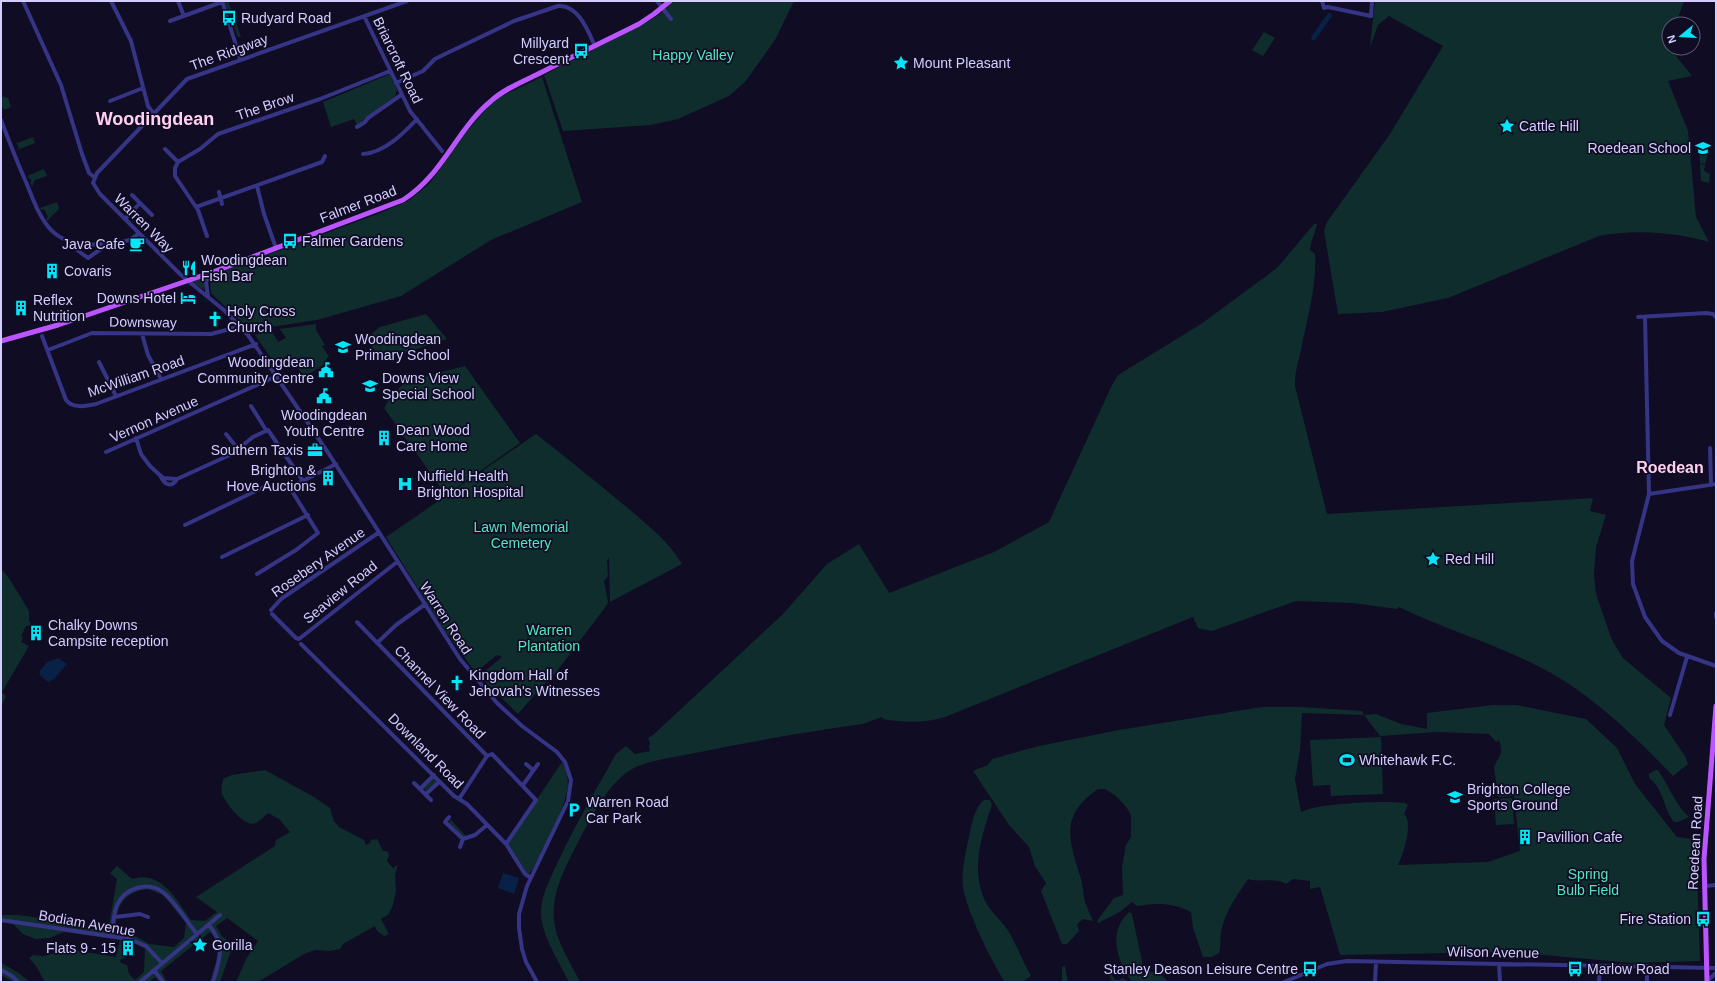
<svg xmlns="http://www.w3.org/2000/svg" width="1717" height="983" font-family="Helvetica,sans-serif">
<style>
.green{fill:#0f2d2c;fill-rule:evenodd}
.water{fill:#082146}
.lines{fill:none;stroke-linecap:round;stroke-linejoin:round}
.minor{stroke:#353485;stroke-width:4}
.major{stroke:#b5f;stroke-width:5}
.labels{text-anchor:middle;stroke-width:3.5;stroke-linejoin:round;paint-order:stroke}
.poi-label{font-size:14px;fill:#d3ceff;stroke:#100c23;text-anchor:start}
.street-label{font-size:14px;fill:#d3ceff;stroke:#100c23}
.park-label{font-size:14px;fill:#53e7be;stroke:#100c23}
.quarter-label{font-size:16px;font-weight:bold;fill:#ffd0ef;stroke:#100c23}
.district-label{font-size:18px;font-weight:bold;fill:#ffd0ef;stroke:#100c23}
</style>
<rect width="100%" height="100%" fill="#100c23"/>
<path class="green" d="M224,1h4l13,36h-3z
M673,1h121l-19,39 -30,42 -16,14 -51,23 -27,6 -88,6 -19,-56 101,-52 14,-8z
M1375,1h309l-8,23h-7v24h4v4l19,24 -24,5 20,50 8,86 13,25c-33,-10 -76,-13 -110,-6l-151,62 -66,14 -44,2 -14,-83 3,-9 63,-88 53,-88 -54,-30 -11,9 -8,22z
M1264,32l11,6 -12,18 -11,-6z
M390,74l7,16 -2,6 -38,29 -3,-6 -23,8 -8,-25z
M542,77l40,125 -91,38 -90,56 -84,24 -67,10 -39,-37 -1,-11 8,-9 160,-59 30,-13 22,-18 36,-51 22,-25 10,-9z
M1,96l7,2 3,9 -7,3 -3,-6z
M33,137l2,6 -18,7 2,-2 -2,-4h-2z
M1699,150l10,1 -4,13 -5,-1z
M1700,164l5,1 -1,6 6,3 -1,9 -8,-2z
M44,169l3,7 -12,4 -3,7 -2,-5 2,-1 -5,-5z
M57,202l2,7 -12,12 -1,-2 2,-2 -4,-8 -3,1 -1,-2z
M1314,224h3c-2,10 -6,16 -7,26l5,4c2,32 -8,65 -14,96 -3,15 -6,19 -6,36l32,128 266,-16 -3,13 16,4 -10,32 -2,28 2,19 16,46 11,18 48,40 -7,27 21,31 3,8 -15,12c-35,-36 -71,-72 -115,-99 -49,-29 -107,-45 -159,-70l-2,2 -44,-6 -57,-2 -84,30 -14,-3 -5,-11 -248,100c-21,6 -41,6 -62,2l-1,-2 -19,7c-58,8 -116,18 -173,30 -18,4 -49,7 -64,19 -22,17 -36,47 -49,71 -13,26 -28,53 -22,83 4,19 17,38 25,55h-11c-9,-18 -28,-48 -28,-68 -1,-15 8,-33 14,-46 18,-39 40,-77 61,-114l10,-8 9,8 15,-3 -1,-4 1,-4 -2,-5 5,-3 130,-121 44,-50 32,-20 30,49 105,-41 55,-30 63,-137 6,-10 83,-51 76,-56z
M206,276l-2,14 -13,-9z
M426,314l21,25 -46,15 -1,-3 -21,6 -13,-19 14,-11z
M316,324v6l9,15 -3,1 7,11 -3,2 2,3 -24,15 -15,-22 -14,9 -20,-29 16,-5 7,12 8,-4 -6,-9z
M465,366l55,77 -74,52 -62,-87 6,-10 16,-17z
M536,434c30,23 59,47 88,71 21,18 44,35 58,59l-72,38 -1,-44 -2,2 1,16 -4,5 4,20 -1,4 -57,75 -7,5 -25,29 -39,-38 23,-19 -5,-2 -21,17 -3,-3 -34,-46 2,-1 -2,-4 -2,1 -51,-82z
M1,569l8,9 20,33v10l3,4 -6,1 -5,10 2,2 -2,4 8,4 -27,46 4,4 -5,11z
M1493,705h23l70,14 31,29 18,36 42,53 19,3 4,121 -67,2 -124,-11 -169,3 -20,-68 -10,2v-8l-17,-2 -7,5c-12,-7 -26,-1 -38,-5 -11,17 -23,32 -27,53 -1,7 0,14 -2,21l-7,4h-9l-10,-29 -2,-16c-20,-10 -33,-9 -54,-6l-5,-4 -12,10 -22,11 -1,-2 17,-23 9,-3 -1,-28 4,-22 5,-8v-21l-4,-8 -11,-12 -11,-7h-7c-39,27 -29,51 -17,90 2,6 2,13 3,19 2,8 6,16 9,23l-10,-2 -6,5 2,7 -12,13h-5l-21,-53 5,-8 -11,-17 -6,-19 -20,-22 -36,-54 15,-6 4,-6 47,-13 80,-16 143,-23h39l61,4 2,4 12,-1 25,10 26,5v-16zM1302,713l62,2 16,21 57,-4 52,2 7,8 3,-2c5,15 0,15 -5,27l4,30 16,-1 6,55 -32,11 -90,3c5,-10 16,-43 6,-51l4,-9 -3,-2c-17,-3 -90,0 -104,9l-6,-33 5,-28z
M1381,737l2,57 -52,2 -1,-11 -17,1 -3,-46z
M562,762c4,7 6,15 6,23 0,16 -29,80 -40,90l-21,-31z
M265,770l49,27 16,11 4,13 5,6 25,13 2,5 4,-2 1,-3 6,-1 6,12h4l2,3 -2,7 6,7 5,-3 -3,10 1,16 -3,14 -4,9 -8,5 8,15 -5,2 -7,-5 -2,-5 -32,18 -3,5 -10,2 -15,-1 -11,4 -46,28h-22l10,-23 12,-18 -31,-23 -11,8 6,10 11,9 -13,37h-10c5,-17 14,-36 0,-50l-49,39 6,11h-7l-5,-5 -6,5h-104l-9,-16 -7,-8 4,-3 11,1 24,-7 48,8 4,-17 -56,-8 -15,6 -14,1 -12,-5 -10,-10 -12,-2v-7h17l45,6 3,4 42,6 9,-52 -7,-6 7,-7 15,13c30,-9 44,21 59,41l14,1 12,-9 -21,-15 79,-51 1,-6 14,-8 -11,-13 -11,-6c-3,3 -9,8 -12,10 -12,5 -30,-20 -34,-29 -1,-4 0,-10 1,-15l9,-4zM148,889l15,6 23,28 -2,15 -10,9 -25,-3 -12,-7 -21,-6c-1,-24 7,-39 32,-42zM134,943l11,6 -1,23 -9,8 -6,-6 -2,-9 -6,-2 -1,-3 16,-8 -13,-3 3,-4 6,1z
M1656,770h2c11,16 17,34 31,47l-11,5h-4c-11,-14 -10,-33 -25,-44v-4z
M432,779l4,1v3l-11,8 -1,-4z
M1512,798l2,26 -18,1 -2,-26z
M984,800h6l2,5c-11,32 -23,69 -4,101 6,9 15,16 21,26 8,14 14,30 22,44l-9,6h-17c-13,-19 -39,-73 -42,-95 -2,-16 3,-35 6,-51 3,-13 5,-27 15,-36z
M450,819l17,18h-4l-14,-13z
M1129,912l3,2 12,57 14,2 8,6v3h-34c-15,-22 -25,-49 -3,-70z
M1,963c7,4 24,12 27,19h-15l-12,-7z
M1064,966h1l3,16h-6v-15z
M1113,969l-1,6 3,5h4l4,-2 5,4h-16l-3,-7z"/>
<path class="water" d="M1328,13h3l1,3 -17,24h-3l-1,-3z
M59,658l8,6 -13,15 -6,3 -7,-6 -2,-4 8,-10z
M503,873l16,5 -5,16 -16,-6z"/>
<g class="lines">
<path class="minor" d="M23,1l38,84 21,69 7,19 5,4
M111,1l20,40 17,65 5,7
M178,1l6,15
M222,1l18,57
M407,1l-220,78 -90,94 -4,10 7,11 81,81 44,36 23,24 81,119 131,205 37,44 25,23 35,26 8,10 6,18 -3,21 -41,85 -8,28v14l3,21 4,13 11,20
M657,1l14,18
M1322,1l2,7 4,-1 43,9 1,-15
M364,16l46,95 32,40
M170,21l52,-19
M396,83l27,-12 12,-12 8,-4 71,-34 44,-15c20,-2 30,25 37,40
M110,101l33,-13
M1,120c8,21 16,42 25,62 16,41 26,67 77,62 15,-2 25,0 36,-11
M357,127l8,-5 3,-4 33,-23
M165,149l13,13
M363,154c21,-1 41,-21 54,-35
M257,186l7,28 12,34
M219,192l3,12
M132,195l20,20
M196,207l126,-45 3,-6
M125,219l15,-16
M207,236l-9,-26 -23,-34v-8l3,-6 22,-13 18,-15 102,-35 70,-28
M77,243v7l11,8 13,-9v-5
M208,297l-2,-15 6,-9
M1638,317l68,-4 7,1 3,3
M1645,317l4,177 -17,67 1,23 12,33 17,24 17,12 37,13
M142,334l6,21 13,24
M42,336l24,64c7,9 20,6 30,4l160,-60
M48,350l44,-17 119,1 27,-7 2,-2
M99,362l17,34
M251,406l15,24
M226,434l12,15
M136,438l5,16 9,12 13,12 14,1 55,-25 21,-17 15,-7 35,51
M1710,448l1,36
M106,452l171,-76
M161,477c4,8 11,11 16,2
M1649,494l67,-10
M185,525l79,-38 25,1 47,-24
M222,557l86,-42
M257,574l39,-24 22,-17 -28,-45
M271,610l10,-11 97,-66
M1716,613v4
M272,614l24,24 3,1 98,-77
M357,622l130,134
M377,643l19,-18 28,-20
M301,644l153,152 13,8 39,40 19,30 6,4
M1670,715l17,-58
M487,756l5,-2 44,46 -30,44
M526,764l7,6
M414,783l17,17
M523,785l15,-21
M420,789l14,-14
M426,794l13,-12
M459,799l28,-43
M449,817l-4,5 18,17 12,-4 12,-10
M460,847l3,-8
M1705,886l11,-1
M115,917l25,-3 8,3
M1,920l128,19 17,7 16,17
M209,925c17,21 11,33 4,57
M112,936c1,-10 1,-21 5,-31 8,-17 32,-25 47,-12 13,11 22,28 33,41
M1499,964l1,18
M1647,966v16
M1,970l11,6 6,6
M154,970l9,12
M1707,981l9,-8
M140,982l80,-67
M1284,982l43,-18 20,-3 369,7
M1375,982l1,-20
M1599,982l1,-16"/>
<path class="major" d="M1,341l57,-16 155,-53 190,-72c40,-25 53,-70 88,-99 13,-12 31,-19 47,-27 33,-17 67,-33 101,-50l15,-10 16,-13
M1707,982l-3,-123 12,-153"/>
</g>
<defs>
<g id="bus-bare" transform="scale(1.2)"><path d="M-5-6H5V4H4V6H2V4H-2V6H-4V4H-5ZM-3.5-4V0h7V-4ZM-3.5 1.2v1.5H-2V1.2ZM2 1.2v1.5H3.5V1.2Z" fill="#00e7f9" stroke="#100c23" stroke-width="2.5" paint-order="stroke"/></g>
<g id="sight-bare" transform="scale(1.2)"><path d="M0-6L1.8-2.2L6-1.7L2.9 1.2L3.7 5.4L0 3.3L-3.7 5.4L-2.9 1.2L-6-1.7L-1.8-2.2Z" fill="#00e7f9" stroke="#100c23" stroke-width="2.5" paint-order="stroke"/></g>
<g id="school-bare" transform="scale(1.2)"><path d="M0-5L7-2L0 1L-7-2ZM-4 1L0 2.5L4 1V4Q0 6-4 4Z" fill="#00e7f9" stroke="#100c23" stroke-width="2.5" paint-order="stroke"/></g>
<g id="cafe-bare" transform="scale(1.2)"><path d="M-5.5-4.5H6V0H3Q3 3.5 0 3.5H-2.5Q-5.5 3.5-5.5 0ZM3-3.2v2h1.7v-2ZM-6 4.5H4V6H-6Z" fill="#00e7f9" stroke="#100c23" stroke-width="2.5" paint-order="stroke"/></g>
<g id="restaurant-bare" transform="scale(1.2)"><path d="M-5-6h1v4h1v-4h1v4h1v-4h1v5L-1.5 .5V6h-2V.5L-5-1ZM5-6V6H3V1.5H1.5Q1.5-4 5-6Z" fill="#00e7f9" stroke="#100c23" stroke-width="2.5" paint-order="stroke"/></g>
<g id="building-bare" transform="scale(1.2)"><path d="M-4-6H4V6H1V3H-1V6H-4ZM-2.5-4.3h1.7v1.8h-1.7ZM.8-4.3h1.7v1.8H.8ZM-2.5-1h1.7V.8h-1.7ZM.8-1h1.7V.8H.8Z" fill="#00e7f9" stroke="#100c23" stroke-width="2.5" paint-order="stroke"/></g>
<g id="hotel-bare" transform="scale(1.2)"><path d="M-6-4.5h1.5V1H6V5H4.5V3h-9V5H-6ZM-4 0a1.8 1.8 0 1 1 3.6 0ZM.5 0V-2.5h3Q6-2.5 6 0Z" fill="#00e7f9" stroke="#100c23" stroke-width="2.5" paint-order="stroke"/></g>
<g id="church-bare" transform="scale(1.2)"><path d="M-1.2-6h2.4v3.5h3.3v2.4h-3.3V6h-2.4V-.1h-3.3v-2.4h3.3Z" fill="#00e7f9" stroke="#100c23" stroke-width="2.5" paint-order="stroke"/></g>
<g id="civic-bare" transform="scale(1.2)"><path d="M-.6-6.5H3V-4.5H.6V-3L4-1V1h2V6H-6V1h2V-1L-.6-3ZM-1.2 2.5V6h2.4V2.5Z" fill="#00e7f9" stroke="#100c23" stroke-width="2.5" paint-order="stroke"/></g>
<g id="office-bare" transform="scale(1.2)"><path d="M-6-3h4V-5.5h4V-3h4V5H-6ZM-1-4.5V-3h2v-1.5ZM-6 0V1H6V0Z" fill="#00e7f9" stroke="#100c23" stroke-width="2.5" paint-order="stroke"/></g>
<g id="hospital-bare" transform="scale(1.2)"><path d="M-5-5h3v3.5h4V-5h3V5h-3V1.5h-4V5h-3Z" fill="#00e7f9" stroke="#100c23" stroke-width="2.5" paint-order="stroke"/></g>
<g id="stadium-bare" transform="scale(1.2)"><path d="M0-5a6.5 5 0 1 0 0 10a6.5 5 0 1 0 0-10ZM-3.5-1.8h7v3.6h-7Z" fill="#00e7f9" stroke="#100c23" stroke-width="2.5" paint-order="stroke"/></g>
<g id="parking-bare" transform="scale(1.2)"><path d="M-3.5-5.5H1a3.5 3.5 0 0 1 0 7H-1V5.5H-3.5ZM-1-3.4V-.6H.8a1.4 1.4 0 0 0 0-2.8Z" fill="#00e7f9" stroke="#100c23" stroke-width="2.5" paint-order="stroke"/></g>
</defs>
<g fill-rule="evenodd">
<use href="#bus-bare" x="229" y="18"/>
<use href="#bus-bare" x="581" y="51"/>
<use href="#sight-bare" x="901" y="63"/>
<use href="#sight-bare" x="1507" y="126"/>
<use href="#school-bare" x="1703" y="148"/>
<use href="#bus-bare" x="290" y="241"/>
<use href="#cafe-bare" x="137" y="244"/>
<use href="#restaurant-bare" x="189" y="268"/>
<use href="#building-bare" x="52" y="271"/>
<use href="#hotel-bare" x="188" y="298"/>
<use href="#building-bare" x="21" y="308"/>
<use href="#church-bare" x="215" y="319"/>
<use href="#school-bare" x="343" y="347"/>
<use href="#civic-bare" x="326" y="370"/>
<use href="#school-bare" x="370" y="386"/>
<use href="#civic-bare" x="324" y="396"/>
<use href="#building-bare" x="384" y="438"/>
<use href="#office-bare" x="315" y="450"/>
<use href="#building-bare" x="328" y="478"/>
<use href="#hospital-bare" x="405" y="484"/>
<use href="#sight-bare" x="1433" y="559"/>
<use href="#building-bare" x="36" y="633"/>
<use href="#church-bare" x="457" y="683"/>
<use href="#stadium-bare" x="1347" y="760"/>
<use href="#school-bare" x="1455" y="797"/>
<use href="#parking-bare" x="574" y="810"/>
<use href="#building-bare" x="1525" y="837"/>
<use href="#bus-bare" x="1703" y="919"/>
<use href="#sight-bare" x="200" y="945"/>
<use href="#building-bare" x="128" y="948"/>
<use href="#bus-bare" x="1310" y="969"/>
<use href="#bus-bare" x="1575" y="969"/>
</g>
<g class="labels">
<g class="poi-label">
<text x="241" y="23">Rudyard Road</text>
<text x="569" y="48" text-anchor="end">Millyard<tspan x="569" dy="16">Crescent</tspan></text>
<text x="913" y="68">Mount Pleasant</text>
<text x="1519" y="131">Cattle Hill</text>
<text x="1691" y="153" text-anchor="end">Roedean School</text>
<text x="302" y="246">Falmer Gardens</text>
<text x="125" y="249" text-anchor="end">Java Cafe</text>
<text x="201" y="265">Woodingdean<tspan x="201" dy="16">Fish Bar</tspan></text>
<text x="64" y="276">Covaris</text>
<text x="176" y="303" text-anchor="end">Downs Hotel</text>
<text x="33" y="305">Reflex<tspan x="33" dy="16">Nutrition</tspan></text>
<text x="227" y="316">Holy Cross<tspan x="227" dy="16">Church</tspan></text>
<text x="355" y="344">Woodingdean<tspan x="355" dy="16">Primary School</tspan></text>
<text x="314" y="367" text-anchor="end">Woodingdean<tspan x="314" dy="16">Community Centre</tspan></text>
<text x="382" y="383">Downs View<tspan x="382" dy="16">Special School</tspan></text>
<text x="324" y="420" text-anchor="middle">Woodingdean<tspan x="324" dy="16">Youth Centre</tspan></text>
<text x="396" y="435">Dean Wood<tspan x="396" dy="16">Care Home</tspan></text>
<text x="303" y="455" text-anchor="end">Southern Taxis</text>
<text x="316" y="475" text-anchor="end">Brighton &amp;<tspan x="316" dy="16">Hove Auctions</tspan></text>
<text x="417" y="481">Nuffield Health<tspan x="417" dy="16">Brighton Hospital</tspan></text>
<text x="1445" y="564">Red Hill</text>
<text x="48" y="630">Chalky Downs<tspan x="48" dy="16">Campsite reception</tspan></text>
<text x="469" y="680">Kingdom Hall of<tspan x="469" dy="16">Jehovah's Witnesses</tspan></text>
<text x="1359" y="765">Whitehawk F.C.</text>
<text x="1467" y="794">Brighton College<tspan x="1467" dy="16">Sports Ground</tspan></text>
<text x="586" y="807">Warren Road<tspan x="586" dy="16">Car Park</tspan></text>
<text x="1537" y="842">Pavillion Cafe</text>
<text x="1691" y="924" text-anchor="end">Fire Station</text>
<text x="212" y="950">Gorilla</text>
<text x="116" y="953" text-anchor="end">Flats 9 - 15</text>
<text x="1298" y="974" text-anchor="end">Stanley Deason Leisure Centre</text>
<text x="1587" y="974">Marlow Road</text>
</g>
<g class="street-label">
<text transform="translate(229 52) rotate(-20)" y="5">The Ridgway</text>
<text transform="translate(398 60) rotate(64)" y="5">Briarcroft Road</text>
<text transform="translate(265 106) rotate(-19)" y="5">The Brow</text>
<text transform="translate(358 204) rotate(-21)" y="5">Falmer Road</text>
<text transform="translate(144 223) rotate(45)" y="5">Warren Way</text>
<text transform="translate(143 322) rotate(1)" y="5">Downsway</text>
<text transform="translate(136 376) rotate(-19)" y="5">McWilliam Road</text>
<text transform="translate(154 419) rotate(-24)" y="5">Vernon Avenue</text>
<text transform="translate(318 562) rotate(-35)" y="5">Rosebery Avenue</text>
<text transform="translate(340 592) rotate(-39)" y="5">Seaview Road</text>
<text transform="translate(446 618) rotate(57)" y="5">Warren Road</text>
<text transform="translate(440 692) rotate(46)" y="5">Channel View Road</text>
<text transform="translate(426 751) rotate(45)" y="5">Downland Road</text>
<text transform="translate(1695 843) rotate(-87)" y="5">Roedean Road</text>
<text transform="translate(87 923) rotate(10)" y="5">Bodiam Avenue</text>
<text transform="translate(1493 952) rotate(1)" y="5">Wilson Avenue</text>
</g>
<g class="park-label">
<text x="693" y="60">Happy Valley</text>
<text x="521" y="532">Lawn Memorial<tspan x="521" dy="16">Cemetery</tspan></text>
<text x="549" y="635">Warren<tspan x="549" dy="16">Plantation</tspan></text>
<text x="1588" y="879">Spring<tspan x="1588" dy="16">Bulb Field</tspan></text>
</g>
<g class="quarter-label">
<text x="1670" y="473">Roedean</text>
</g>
<g class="district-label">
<text x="155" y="125">Woodingdean</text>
</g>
</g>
<rect width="1717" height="983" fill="none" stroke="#d3ceff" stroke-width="4"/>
<g transform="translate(1681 36) rotate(252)"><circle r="19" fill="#100c23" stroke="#5e5a7b"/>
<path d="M0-3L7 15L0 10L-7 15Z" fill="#00e7f9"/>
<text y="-6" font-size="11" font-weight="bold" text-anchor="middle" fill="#d3ceff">N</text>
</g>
</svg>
